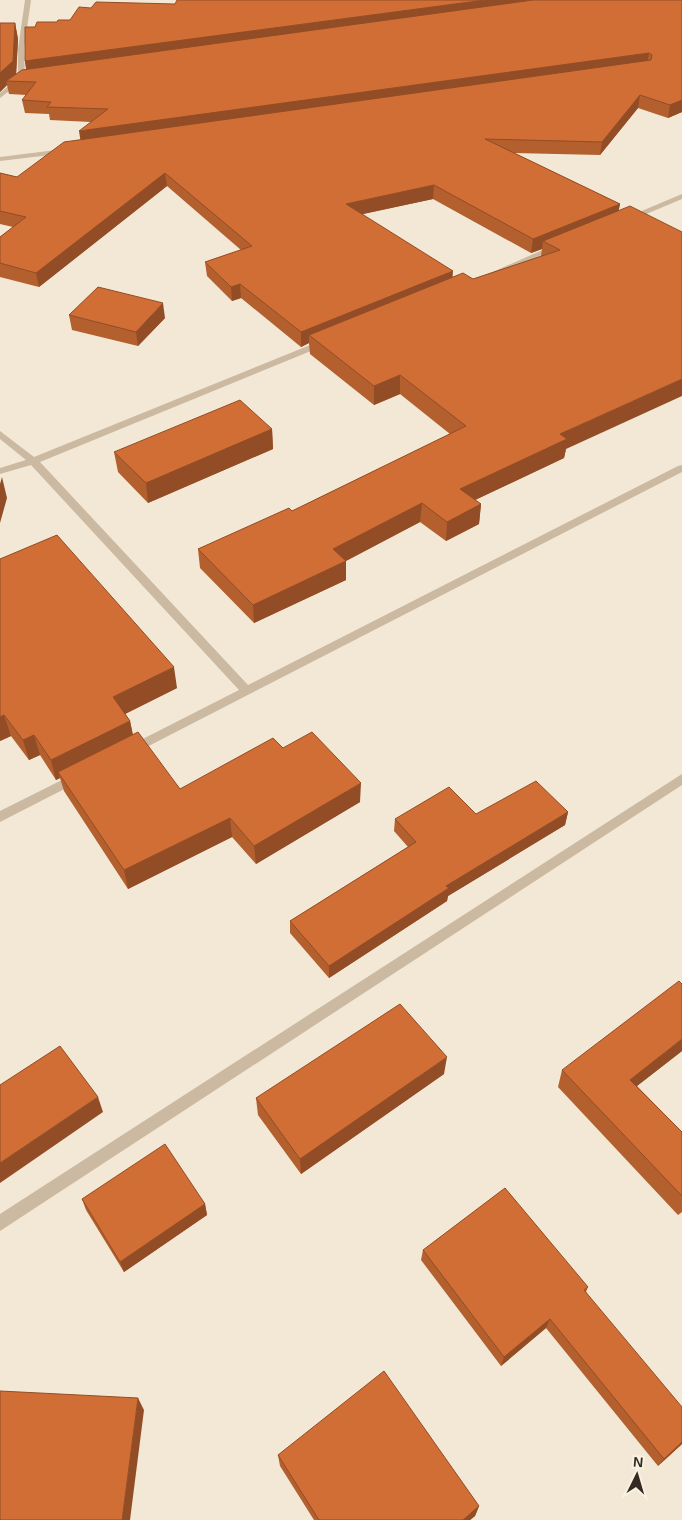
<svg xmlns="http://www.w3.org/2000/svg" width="682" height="1520" font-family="Helvetica,sans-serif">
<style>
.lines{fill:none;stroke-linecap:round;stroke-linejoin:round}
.minor{fill:#cbb9a1;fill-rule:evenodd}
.wall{fill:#b35f2e;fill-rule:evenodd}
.shaded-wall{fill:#924d26}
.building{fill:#d06e36;stroke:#924d26}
</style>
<rect width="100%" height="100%" fill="#f3e8d5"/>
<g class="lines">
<path class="minor" d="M25,0h6l-7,49 1,30 -25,19v-5l18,-15v-29z
M64,149l4,2 -1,2 -67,8v-4z
M682,194v5l-50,21 -7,-2z
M554,245l7,2 -66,29 -7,-2z
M325,339l5,3 -2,2 -288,118 208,223 430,-219 4,-1v7l-547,281h-8l-2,-3 2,-3 112,-57 -208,-225 -31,9v-6l26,-8 -26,-21v-8l34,26z
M76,773l4,2 2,3 -2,3 -80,41v-11z
M682,774v11l-682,446v-17z"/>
</g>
<path class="wall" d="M682,0v112l-14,6 -30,-10 -38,47 -86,-2 106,51 -56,254 -89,42 6,4 -2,20 -33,17 -26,-19 -74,39v19l-92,43 -54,-55 -2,-19 94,-38 158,-77 -50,-40 -26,11 -64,-51 -1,-11 -8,4 -60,-49 -9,3 -25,-25 -2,-14 36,-12 -74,-64 -128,101 -39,-10v-40l13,-10 -13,-3v-51l17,4 64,-38 10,-17 -41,-2 -1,-6 -24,-1 -3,-13 5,-5 -18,-1 -2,-9 -7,7 15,-69 3,16 -2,35 10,-5 -1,-8 10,-34 35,-7 21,-12 84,-4zM433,199l98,54 11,-4 -1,7 -68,23 -20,-2 -91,-63z
M69,315l96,3 -27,28 -66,-16z
M272,429l1,20 -125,54 -30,-31 -4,-20z
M0,559l177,129 -52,26 5,7 3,14 47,54 103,-41 77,54 -104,62 -24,-27 -104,52 -64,-98 -4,-13 -4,2 -16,-25 -11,5 -18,-24 -11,5z
M568,812l-3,13 -117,71 -1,5 -118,77 -39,-45v-12l118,-74 -14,-16 1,-12 81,-5z
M682,1051l-45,35 45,46v80l-4,3 -120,-128 4,-17z
M444,1074l-143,100 -43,-59 -2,-17z
M82,1199l123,5 2,11 -83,57 -38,-62z
M423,1250l165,37 -2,5 96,152 -24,22 -112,-138 -45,38 -80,-106z
M278,1455l201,51 -4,10 -5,4h-156l-34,-54z"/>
<path class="shaded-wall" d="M485,0h90l-548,74 -2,-13z
M15,23l3,16 -2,38 -10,4 1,4 -7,7v-19z
M649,53l-2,13 -566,78 -2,-13z
M640,95l-2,13 -38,47 2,-13z
M682,100v12l-14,6 2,-13z
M165,173l2,13 -128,101 -3,-14z
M434,185l-1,14 -88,19 1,-14z
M620,204l-3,14 -74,23 -1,8 -11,4 2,-14z
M453,271l-1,14 -143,50v8l-8,4v-15z
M240,284l1,14 -9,3 -1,-14z
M163,303l2,15 -27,28 -2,-14z
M400,375v19l-26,11v-19z
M682,379v17l-116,53 -2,9 -106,50 2,-19 100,-55z
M272,429l1,20 -125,54 -2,-20z
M2,477l5,21 -7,25v-39z
M422,503l-2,19 -78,41 4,-2v19l-92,43 -1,-18 80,-56z
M481,504l-2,20 -33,17 1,-19z
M174,667l3,21 -60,30 -4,-21z
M4,715l7,21 -11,5v-24z
M130,721l4,20 -76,31 2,6 -4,2 -5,-20z
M34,735l6,20 -11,5 -6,-20z
M361,783l-1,19 -104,62 -2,-18z
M568,812l-3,13 -117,71 -1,5 -118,77v-12l117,-80z
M230,818l2,19 -104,52 -4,-19z
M682,1039v12l-58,45 6,-16z
M447,1057l-3,17 -143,100 -1,-15z
M98,1097l5,15 -103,71v-20z
M205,1204l2,11 -83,57 -4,-10z
M550,1319l-4,9 -45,38 3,-9z
M138,1398l6,12 -14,110h-8z
M682,1442v2l-24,22 6,-7z
M479,1506l-4,10 -5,4h-7z"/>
<path class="building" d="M177,0h308l-460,61v-34h10l2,-5h20l1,-2h12l9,-13 12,1 5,-6 79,2z
M533,0h149v100l-12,5 -30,-10 -38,47 -117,-3 135,65 -87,35 -99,-54 -88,19 107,67 -152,61 -61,-48 -9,3 -26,-25 47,-16 -87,-73 -129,100 -36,-10v-26l26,-20 -26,-6v-38l17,4 47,-35 587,-82 1,-5 -3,-2 -570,78 29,-22 -61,-2 4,-5 -29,-2 14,-18 -30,-1 16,-11z
M0,23h15l-2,38 -13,12z
M630,206l52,26v147l-122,55 7,5 -107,50 21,15 -34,18 -25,-19 -89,46 13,12 -93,44 -55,-56 91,-41 3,3 174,-85 -66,-51 -26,11 -65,-51 154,-62 10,6 87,-29 -17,-9z
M98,287l65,16 -27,29 -67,-17z
M240,400l32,29 -126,54 -32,-31z
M57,535l117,132 -61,30 17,24 -79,39 -17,-25 -11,5 -19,-25 -4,2v-158z
M138,732l42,57 93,-51 10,10 29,-16 49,51 -107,63 -24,-28 -106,52 -66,-98z
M536,781l32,31 -122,74 3,2 -120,78 -39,-45 126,-79 -21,-23 54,-32 27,27z
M679,981l3,3v55l-52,41 52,52v64l-120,-126z
M400,1004l47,53 -147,102 -44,-61z
M60,1046l38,51 -98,66v-78z
M165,1144l40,60 -85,58 -38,-63z
M505,1188l83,99 -4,3 98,117v35l-18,17 -114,-140 -46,38 -81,-107z
M384,1371l95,135 -16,14h-144l-41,-65z
M0,1391l138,7 -16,122h-122z"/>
<g transform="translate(637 1475) rotate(5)" stroke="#faf2e1" stroke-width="4" paint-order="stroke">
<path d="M0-4L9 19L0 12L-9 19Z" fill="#342b24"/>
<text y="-8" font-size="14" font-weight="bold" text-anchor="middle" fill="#342b24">N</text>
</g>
</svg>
